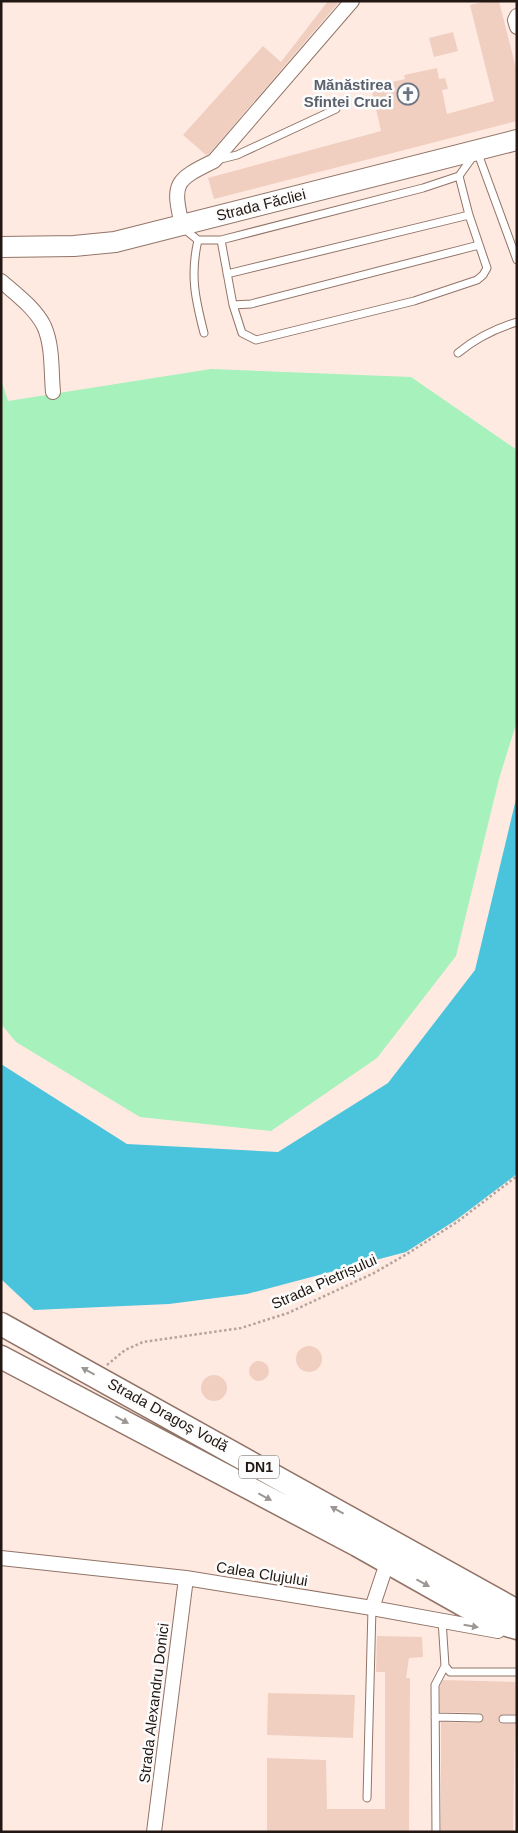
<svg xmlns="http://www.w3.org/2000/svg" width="518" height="1833" font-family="Arial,sans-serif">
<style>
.green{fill:#a6f1bc}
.water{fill:#4ac4dc}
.building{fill:#f0cfc1}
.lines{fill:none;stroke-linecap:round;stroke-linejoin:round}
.lane-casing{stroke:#917467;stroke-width:9}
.street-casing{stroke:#917467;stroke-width:16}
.secondary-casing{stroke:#917467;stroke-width:22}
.primary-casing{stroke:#917467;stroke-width:25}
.path{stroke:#b5a39c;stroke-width:2.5;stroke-dasharray:2.5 2.5;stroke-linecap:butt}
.lane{stroke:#fff;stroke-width:7}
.street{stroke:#fff;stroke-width:14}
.secondary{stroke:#fff;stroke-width:20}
.primary{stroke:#fff;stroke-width:22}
.oneway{fill:#9c9794}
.labels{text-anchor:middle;stroke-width:5;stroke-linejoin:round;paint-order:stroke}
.shield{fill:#fcfcfc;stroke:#635c58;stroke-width:1}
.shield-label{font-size:14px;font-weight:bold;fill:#221712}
.worship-label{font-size:15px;font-weight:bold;fill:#5b616d;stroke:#fcfcfc;text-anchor:end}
.street-label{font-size:15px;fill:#221712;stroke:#fcfcfc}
</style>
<rect width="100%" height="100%" fill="#ffeae2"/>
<path class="green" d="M211,369l200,8 106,73v271l-18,58 -43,177 -79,102 -106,73 -131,-14 -124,-75 -15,-18v-645l7,22z"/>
<path class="water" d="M517,795v379l-61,46 -50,32 -159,42 -78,10 -135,6 -33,-31v-215l126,80 151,8 110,-69 87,-113z"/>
<path class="building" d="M328,1h12l-131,153 -3,1 -23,-20 80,-89 18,16z
M487,1h12l18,71v49l-303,78 -6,-21 173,-47 -10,-44 34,-8 -1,-4 33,-7 2,11 6,-1 3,11 -6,1 5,24 47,-13 -24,-96z
M453,32l5,19 -24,6 -5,-19z
M296 1359a13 13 0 1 1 26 0a13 13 0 1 1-26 0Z
M249 1371a10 10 0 1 1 20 0a10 10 0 1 1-20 0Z
M201 1388a13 13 0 1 1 26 0a13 13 0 1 1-26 0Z
M377,1636l45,1 1,20 -14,1 -3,20h4l-1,153 -142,1v-74l59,2 1,49h58v-137h-9z
M443,1680l74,2v32h-14l-5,5 3,5h14l-2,108h-72v-110l38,1 5,-5 -5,-5 -39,-1v-26z
M268,1693l87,2 -2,43 -86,-3z"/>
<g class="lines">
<g class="lane-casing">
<path id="lane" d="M477,151l40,109
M217,160l20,-5 99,-46
M183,228l15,12h23l202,-52 36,-12 15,-21
M198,240c-8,35 -3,58 6,93
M221,240l12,65 9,28 14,7 158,-39 63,-21 6,-5 4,-7 -18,-53 -10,-39
M227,274l242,-59
M233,305l18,-1 228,-59
M458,353c18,-15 36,-24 59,-31
M442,1620l3,46 5,6h67
M435,1717l44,1
M503,1719h14
M367,1798l5,-190
M436,1832l-1,-147 10,-19"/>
</g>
<g class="street-casing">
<path id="street" d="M517,16l-2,4 2,7
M182,225c-10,-42 -7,-45 32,-64l138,-160
M1,281c15,13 34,27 43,45 9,20 7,45 9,66
M1,1558l185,20 186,30 126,23
M372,1608l15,-45
M154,1832l32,-254"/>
</g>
<g class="secondary-casing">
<path id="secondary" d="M1,247l73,-1 41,-4 402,-102"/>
</g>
<g class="primary-casing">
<path id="primary" d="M1,1324l516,287
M1,1357l356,188 133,75 27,8"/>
</g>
<path class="path" d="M107,1365l18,-15 18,-8 98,-14 47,-15 86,-40 33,-19 50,-32 60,-46"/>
<use href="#lane" class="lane"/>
<use href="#street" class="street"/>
<use href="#secondary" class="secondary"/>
<use href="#primary" class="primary"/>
</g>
<defs><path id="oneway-solid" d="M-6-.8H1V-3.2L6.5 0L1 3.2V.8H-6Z" transform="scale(1.25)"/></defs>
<g class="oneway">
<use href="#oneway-solid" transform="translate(88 1371) rotate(-151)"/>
<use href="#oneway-solid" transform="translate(122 1420) rotate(28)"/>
<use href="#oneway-solid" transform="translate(265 1497) rotate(28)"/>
<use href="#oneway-solid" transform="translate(337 1510) rotate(-151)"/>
<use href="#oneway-solid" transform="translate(423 1583) rotate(29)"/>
<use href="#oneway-solid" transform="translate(471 1626) rotate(10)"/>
</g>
<defs>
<g id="church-ring" transform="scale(1.125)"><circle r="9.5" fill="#fcfcfc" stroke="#6b7280" stroke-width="1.5"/><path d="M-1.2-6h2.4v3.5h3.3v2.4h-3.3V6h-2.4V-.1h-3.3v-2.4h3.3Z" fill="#6b7280"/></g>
</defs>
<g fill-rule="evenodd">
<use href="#church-ring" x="408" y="94"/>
</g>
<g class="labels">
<rect class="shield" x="239" y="1455.5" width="40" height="23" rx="4"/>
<g class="shield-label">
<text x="259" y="1472">DN1</text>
</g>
<g class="worship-label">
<text x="392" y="90">Mănăstirea<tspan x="392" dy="17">Sfintei Cruci</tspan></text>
</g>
<g class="street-label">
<text transform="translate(261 205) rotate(-14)" y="5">Strada Făcliei</text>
<text transform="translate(324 1282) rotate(-24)" y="5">Strada Pietrișului</text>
<text transform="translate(168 1415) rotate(29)" y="5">Strada Dragoș Vodă</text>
<text transform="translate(262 1574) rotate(9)" y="5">Calea Clujului</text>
<text transform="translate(154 1703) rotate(-83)" y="5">Strada Alexandru Donici</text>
</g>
</g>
<rect width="518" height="1833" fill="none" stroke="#221712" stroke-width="5"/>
</svg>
